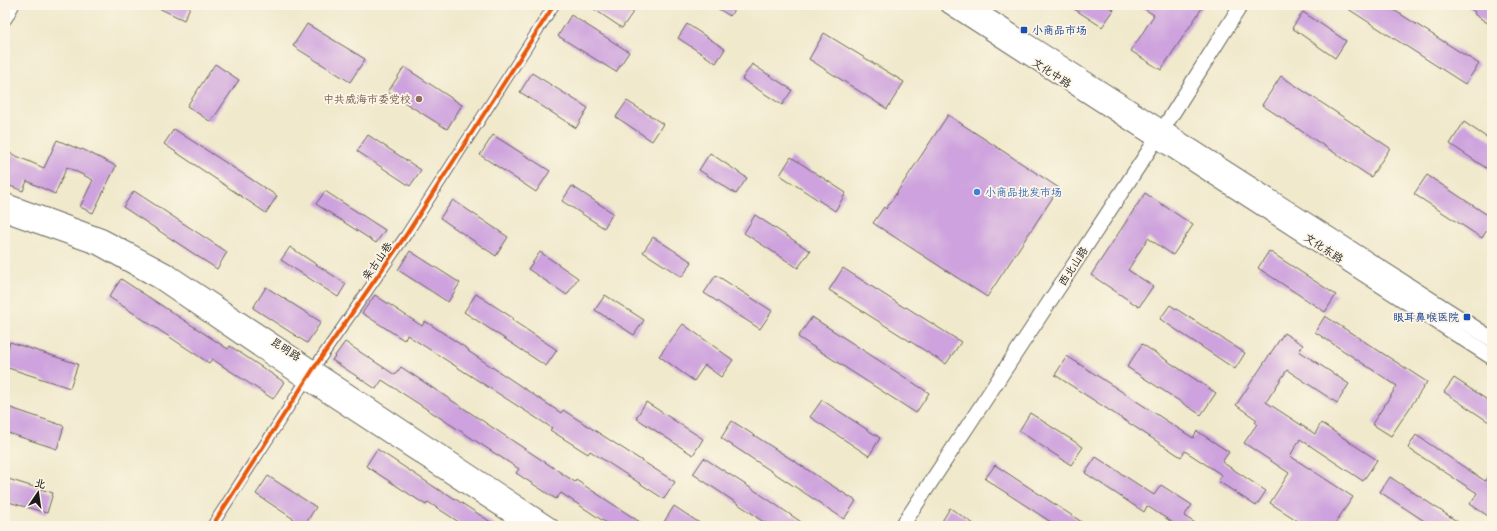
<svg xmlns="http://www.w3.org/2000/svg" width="1497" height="531" font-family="Mali,'LXGW WenKai TC',sans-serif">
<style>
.building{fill:#cda2de}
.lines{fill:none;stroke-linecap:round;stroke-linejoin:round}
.minor-casing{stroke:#66645a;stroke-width:12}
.secondary-casing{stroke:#66645a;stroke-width:16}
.primary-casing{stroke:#66645a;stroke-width:17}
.minor{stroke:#fff;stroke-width:10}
.secondary{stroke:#fff;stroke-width:14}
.primary{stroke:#fff;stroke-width:15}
.cycleway-casing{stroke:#fcf5e5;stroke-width:6}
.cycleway{stroke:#e8590c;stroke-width:4}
.transit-dot{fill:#1a4fb4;stroke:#fcf5e5;stroke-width:1.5}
.education-dot{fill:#8d6e63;stroke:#fcf5e5;stroke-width:1.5}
.shop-dot{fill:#3f7fe0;stroke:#fcf5e5;stroke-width:1.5}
.labels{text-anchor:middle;stroke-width:3.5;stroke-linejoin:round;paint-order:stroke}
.transit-label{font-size:11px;fill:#164399;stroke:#fcf5e5;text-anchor:start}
.street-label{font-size:11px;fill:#1c1c1c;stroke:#fcf5e5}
.education-label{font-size:11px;fill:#785e54;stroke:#fcf5e5;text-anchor:end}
.shop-label{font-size:11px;fill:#366cbe;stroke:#fcf5e5;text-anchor:start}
</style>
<rect width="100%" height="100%" fill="#fcf5e5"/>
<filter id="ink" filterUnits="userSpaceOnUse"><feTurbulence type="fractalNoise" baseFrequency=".025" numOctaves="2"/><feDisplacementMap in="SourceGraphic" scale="8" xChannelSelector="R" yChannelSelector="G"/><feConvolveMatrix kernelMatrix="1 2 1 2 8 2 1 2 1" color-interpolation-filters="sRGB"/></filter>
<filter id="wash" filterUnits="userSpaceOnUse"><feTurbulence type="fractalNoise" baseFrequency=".012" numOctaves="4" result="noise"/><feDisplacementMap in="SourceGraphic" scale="16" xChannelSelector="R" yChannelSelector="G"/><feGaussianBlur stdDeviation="0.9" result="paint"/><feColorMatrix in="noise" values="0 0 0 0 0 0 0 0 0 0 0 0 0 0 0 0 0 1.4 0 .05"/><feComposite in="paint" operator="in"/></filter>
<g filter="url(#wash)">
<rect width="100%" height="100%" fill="#f0e9cc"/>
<g id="blocks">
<path class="building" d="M152,5h39l-7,15z
M588,5h50l-16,23z
M712,5h25l-7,11z
M1068,5h38l8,5 -12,17z
M1138,5h66l-43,65 -30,-19 23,-36z
M1342,5h44l93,59 -14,20z
M1465,5h27v21l-18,-12 1,-2z
M1303,12l43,29 -11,17 -43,-30z
M571,15l58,37 -13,20 -58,-36z
M307,24l58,35 -15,23 -57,-36z
M687,24l38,25 -9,14 -38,-25z
M824,33l80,49 -17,27 -78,-50z
M215,64l24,16 -28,42 -24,-16z
M752,64l40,26 -10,15 -40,-26z
M404,67l58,38 -15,24 -59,-37z
M532,73l56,35 -12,20 -56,-36z
M1281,76l109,72 -19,29 -109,-72z
M627,101l36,23 -11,17 -36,-24z
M948,115l111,73 -72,109 -114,-74 11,-16 2,2z
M1464,122l28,19v31l-42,-28z
M174,129l103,67 -11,17 -102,-69z
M368,135l53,35 -11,16 -53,-35z
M493,135l57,36 -14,21 -56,-37z
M57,140l24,10 1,-1 34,17 -23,47 -13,-6 13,-27 -26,-13 -12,27 -28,-13 -4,10 -18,-7v-33l39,17z
M710,153l37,25 -11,16 -37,-24z
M791,157l55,36 -11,18 -55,-36z
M1427,175l65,43v4l-10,16 -68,-44z
M572,186l41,27 -9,15 -42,-27z
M134,191l93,61 -10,17 -94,-62z
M325,191l60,39 -9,13 -60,-39z
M1145,193l48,32 -20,30 -25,-17 -20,32 25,16 -14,21 -48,-32z
M453,200l55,37 -12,19 -56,-38z
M755,215l55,36 -12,17 -54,-35z
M653,237l39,25 -10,15 -39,-25z
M290,247l56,37 -8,13 -57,-37z
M410,251l50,32 -12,19 -50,-32z
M1269,251l67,44 -11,17 -67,-44z
M540,252l38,26 -11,17 -39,-26z
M843,268l62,40 1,-1 55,35 -15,22 -117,-74z
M716,275l56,36 -12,18 -56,-36z
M121,279l107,70 2,-3 54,36 -11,17 -61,-40 -3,4 -100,-66z
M266,287l55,35 -14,21 -54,-35z
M476,294l37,24 -1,2 45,30 -11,16 -82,-54z
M375,295l47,31 3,-5 44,29 -1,1 93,62 2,-3 112,72 -11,17 -74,-48 -2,3 -38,-24 2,-2 -145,-93 -3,5 -42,-27z
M605,295l39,25 -10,15 -39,-25z
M1170,305l75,48 -10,16 -75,-50z
M1325,316l102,66 -36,54 -19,-12 25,-38 -82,-54z
M812,317l117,76 -13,20 -118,-76z
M683,324l50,36 -12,17 -16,-12 -11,16 -35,-25z
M1284,333l19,12 -4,6 50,33 -12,19 -50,-33 -21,32 49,32 6,-11 56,37 -14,21 -63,-42 -10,17 63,41 -20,29h-27l-36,-23 19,-30 -45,-30 13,-19 -2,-1 2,-3 -21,-15z
M10,342l68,22 -8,24 -65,-21v-11z
M345,342l50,33 6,-8 174,115 1,-2 70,46h-35l-50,-33 -5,6 -40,-26 3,-4 -137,-89 -6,9 -44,-29z
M1142,344l74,49 -15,22 -74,-48z
M1067,356l126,82 4,-7 32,21 -7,10 44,29 -10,15 -38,-25 4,-6 -37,-24 -4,6 -126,-82z
M1454,378l38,25v21l-48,-32z
M822,400l58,38 -11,18 -59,-39z
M646,402l57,37 -10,16 -57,-37z
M5,406l59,20 -7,23 -52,-17z
M1030,413l53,34 -12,18 -52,-34z
M732,421l124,80 -12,18 -123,-81z
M1416,435l69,46 7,-11v40l-4,6 -18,-12 7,-11 -69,-45z
M377,449l68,45 1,-1 51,33h-32l-37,-24 -2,3 -60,-39z
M1096,457l58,38 7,-10 31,20 -8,11 16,10h-22l-31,-20 -3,6 -59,-39z
M704,458l56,36 47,32h-37l-14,-9v-1l-63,-42z
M995,465l67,44 26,17h-31l-72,-47z
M268,476l48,31 -12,19 -48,-32z
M1390,477l74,49h-32l-52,-34z
M5,478l48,15 -6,20 -42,-12z
M674,506l30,20h-34l-6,-4z
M950,508l27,18h-31l-5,-3z"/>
</g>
</g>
<g filter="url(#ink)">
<use href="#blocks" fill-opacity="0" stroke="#66645a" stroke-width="1"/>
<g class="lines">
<g class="minor-casing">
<path id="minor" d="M212,526l102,-158 92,-133 148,-230"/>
</g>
<g class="secondary-casing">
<path id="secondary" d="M5,18l7,-13
M902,526l261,-397 78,-124"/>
</g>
<g class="primary-casing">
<path id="primary" d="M948,5l544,352
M970,5l522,334
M5,201l98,36 64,34 384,255
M5,214l93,33 61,34 136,93 232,152"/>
</g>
<use href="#minor" class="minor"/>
<use href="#secondary" class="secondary"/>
<use href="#primary" class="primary"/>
<g class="cycleway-casing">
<path id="cycleway" d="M212,526l102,-158 92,-133 148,-230"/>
</g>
<use href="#cycleway" class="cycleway"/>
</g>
</g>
<g class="transit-dot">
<rect x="1020" y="26" width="8" height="8" rx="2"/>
<rect x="1463" y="313" width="8" height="8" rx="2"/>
</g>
<circle class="education-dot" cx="419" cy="99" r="4"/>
<circle class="shop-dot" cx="977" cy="192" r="4"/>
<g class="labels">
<g class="transit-label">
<text x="1032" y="34">小商品市场</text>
<text x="1459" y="321" text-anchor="end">眼耳鼻喉医院</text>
</g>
<g class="street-label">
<text transform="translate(1052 73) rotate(33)" y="4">文化中路</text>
<text transform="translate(1324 248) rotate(33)" y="4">文化东路</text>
<text transform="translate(377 261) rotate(-55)" y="4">亲古山巷</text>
<text transform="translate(1073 266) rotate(-57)" y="4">西北山路</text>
<text transform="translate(286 349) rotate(33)" y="4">昆明路</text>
</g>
<g class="education-label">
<text x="411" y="103">中共威海市委党校</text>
</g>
<g class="shop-label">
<text x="985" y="196">小商品批发市场</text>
</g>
</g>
<rect width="1497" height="531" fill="none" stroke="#fcf5e5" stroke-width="20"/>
<g transform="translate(38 493) rotate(13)" stroke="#fcf5e5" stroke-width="3" paint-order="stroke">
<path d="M0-3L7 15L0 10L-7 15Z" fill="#1c1c1c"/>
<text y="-6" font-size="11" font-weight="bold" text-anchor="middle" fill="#1c1c1c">北</text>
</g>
</svg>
